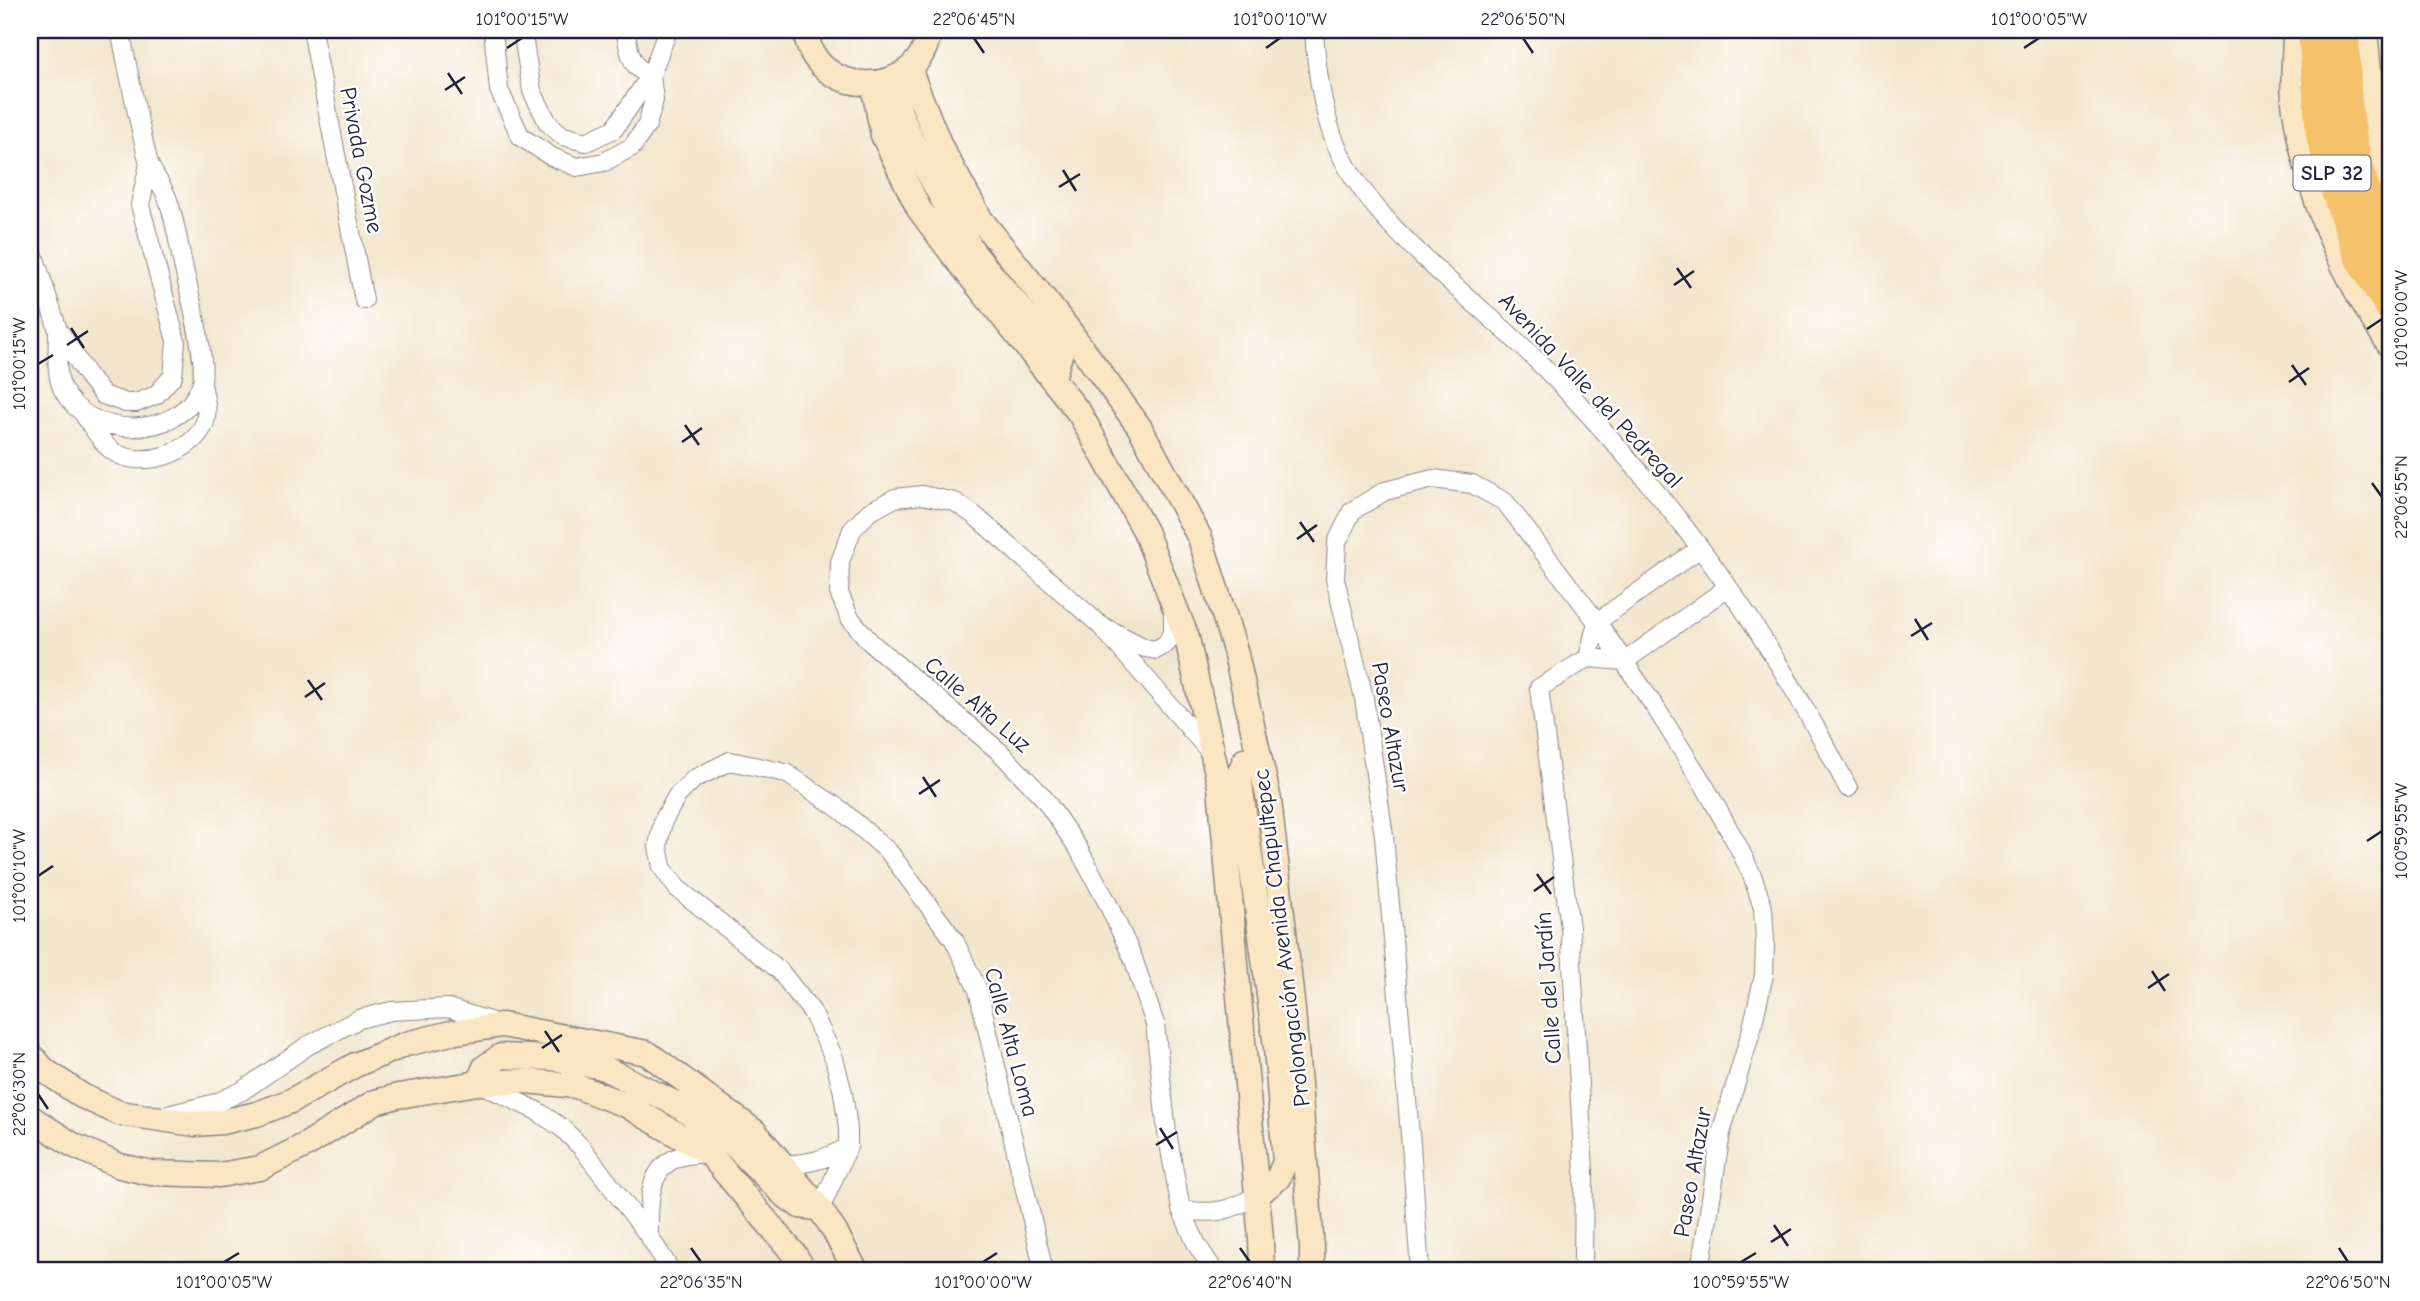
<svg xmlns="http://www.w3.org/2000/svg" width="2420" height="1301" font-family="'Comic Neue',sans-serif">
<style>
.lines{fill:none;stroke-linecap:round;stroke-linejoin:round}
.street-casing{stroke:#8a8484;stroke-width:20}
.secondary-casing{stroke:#8a8484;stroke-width:27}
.highway-casing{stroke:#8a8484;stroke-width:34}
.street{stroke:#fff;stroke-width:18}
.secondary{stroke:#fbe6c4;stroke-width:24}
.highway{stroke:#f5c16b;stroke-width:32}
.ticks{fill:none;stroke:#22223b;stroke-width:2.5}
.labels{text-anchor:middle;stroke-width:5;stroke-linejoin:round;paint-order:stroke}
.shield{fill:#fff;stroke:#646476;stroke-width:2}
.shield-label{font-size:21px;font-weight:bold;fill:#22223b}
.street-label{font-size:23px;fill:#22223b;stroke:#fff}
.neatline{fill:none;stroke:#22223b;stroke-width:2.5}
.ticks-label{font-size:18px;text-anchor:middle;fill:#22223b}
</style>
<rect width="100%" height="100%" fill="#fff"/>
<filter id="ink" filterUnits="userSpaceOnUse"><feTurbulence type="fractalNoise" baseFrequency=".0143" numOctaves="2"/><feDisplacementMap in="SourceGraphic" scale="14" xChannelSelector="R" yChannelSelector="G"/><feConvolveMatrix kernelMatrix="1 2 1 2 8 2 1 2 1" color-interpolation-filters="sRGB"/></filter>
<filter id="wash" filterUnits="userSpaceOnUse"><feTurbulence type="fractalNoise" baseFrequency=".00686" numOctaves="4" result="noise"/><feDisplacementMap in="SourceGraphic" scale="28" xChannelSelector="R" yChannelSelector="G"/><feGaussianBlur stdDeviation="1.57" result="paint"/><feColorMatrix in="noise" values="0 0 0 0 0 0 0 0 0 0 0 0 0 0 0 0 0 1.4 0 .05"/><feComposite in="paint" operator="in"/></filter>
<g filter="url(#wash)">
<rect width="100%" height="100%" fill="#f3e6ce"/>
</g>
<g filter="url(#ink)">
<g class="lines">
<g class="street-casing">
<path id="street" d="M312,30l52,270
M493,30l6,60 22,47 31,20 25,10 27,-5 28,-15 15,-22 7,-25 -3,-25
M522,30l10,61 16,32 15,13 23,6 28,-13 37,-54 17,-45
M625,30c5,20 4,39 26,45
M1314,30c2,33 7,72 18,104 28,82 130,155 192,214 47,45 91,94 132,144 76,91 138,191 192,296
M30,243l28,87 29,45 16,20 23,8h10l20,-8 17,-19 3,-35 -36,-136 9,-41
M58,330c0,17 -3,42 4,58 25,52 118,54 139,-3 8,-21 -14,-100 -19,-125 -4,-19 -7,-39 -13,-57 -4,-16 -17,-28 -21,-43 -11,-43 -19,-87 -28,-130
M84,415c8,11 16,26 27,35 28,21 83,4 94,-28 4,-12 -1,-27 -3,-38
M1700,548l-103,74 -9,36 37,3 103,-74
M1173,608v22l-6,13 -11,7 -11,-2 -45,-23 111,128
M1100,625l-126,-110 -19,-13 -33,-7 -27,3 -26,14 -17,18 -12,32 -1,31 11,25 20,24 131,111 42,44 35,51 29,54 26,56 22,66 12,109 14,76
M481,1084l56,27 25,17 20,20 67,88 22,35
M164,1116l52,-13 26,-12 65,-45 52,-27 32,-8 57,-3 51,16
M848,1147v-19l-5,-35 -9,-35 -22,-46 -33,-42 -102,-82 -15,-21 -4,-21 5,-25 14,-25 17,-17 36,-18 56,12 55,37 48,42 65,88 24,50 66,281
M782,1164c25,1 44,-5 66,-17l-28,62
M649,1236c0,-27 -3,-65 27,-78 9,-4 23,-4 33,-5
M1583,1259l1,-87 -14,-244 -31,-240 49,-30
M1214,1271l-17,-26 -16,-36c32,6 48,3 76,-14
M1420,1271l-9,-126 -27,-309 -20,-138 -29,-119 2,-37 15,-31 33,-20 48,-12 39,5 33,18 92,120 60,88 47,75 33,59 15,31 11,33 2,33 -1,34 -13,57 -30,101 -21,138"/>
</g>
<g class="secondary-casing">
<path id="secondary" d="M806,30c5,70 116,72 123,0
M2295,30c0,26 -4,54 0,80 12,85 48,166 95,236
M2365,30l10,106 15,51
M909,69l31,77 41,74 87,109 72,99 60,110 35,112 34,150 24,210 19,237v24
M892,80l8,33 13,31 36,67 26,44 85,100 -7,23
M873,84l10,51 36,74 32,43 129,162 65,117 42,107 33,149 41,452 1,32
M30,1054l14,16 38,26 37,17 76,11 27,-2 35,-8 34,-13 64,-36 51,-21 45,-11 51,-8 145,28 108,79 65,77 15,23 21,39
M478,1083l7,-16 16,-11 51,2 50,9 74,37 54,37 53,53 17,12 16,2
M30,1117l43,28 47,21 31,7 68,2 41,-7 46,-23 69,-43 23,-6 80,-13 49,-2 49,5 52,20 81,47 86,102 9,16
M1257,1195l21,-17 7,-16 -9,-115 -37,-272 6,-15 7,-2 8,2"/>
</g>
<g class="highway-casing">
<path id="highway" d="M2314,30l8,104 15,57 24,67 29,47
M2343,30c1,23 1,47 3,71 3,45 22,112 44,152"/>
</g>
<use href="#street" class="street"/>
<use href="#secondary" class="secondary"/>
<use href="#highway" class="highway"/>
</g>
</g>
<path class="ticks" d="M974,38l10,15M1523,38l10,15M507,48l15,-10M1266,48l14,-10M2024,48l15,-10M448,73l14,21M445,90l20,-13M1063,170l13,21M1059,187l21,-13M1677,268l14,20M1674,285l20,-14M71,328l13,20M2367,329l15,-10M67,345l21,-14M38,364l15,-9M2292,365l14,20M2289,382l20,-14M685,425l14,20M682,442l20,-14M2372,483l10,14M1300,522l14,20M1297,539l20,-14M1915,619l13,21M1911,636l21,-13M308,680l14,20M305,697l20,-14M923,777l13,20M919,794l21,-14M2367,841l15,-10M1537,874l14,20M38,876l15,-10M1534,891l20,-14M2152,971l13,20M2148,988l21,-14M545,1031l14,21M542,1048l20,-13M38,1094l10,15M1160,1128l13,21M1156,1145l21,-13M1774,1225l14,21M1771,1242l20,-13M691,1248l10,14M1240,1248l10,14M2339,1248l9,14M224,1262l15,-9M983,1262l14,-9M1741,1262l15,-9"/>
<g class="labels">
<rect class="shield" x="2293.5" y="155.5" width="77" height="35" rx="5"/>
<g class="shield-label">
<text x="2332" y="180">SLP 32</text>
</g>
<g class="street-label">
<text transform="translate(362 160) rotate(79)" y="8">Privada Gozme</text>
<text transform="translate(1591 390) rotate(47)" y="8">Avenida Valle del Pedregal</text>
<text transform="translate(978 704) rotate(41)" y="8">Calle Alta Luz</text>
<text transform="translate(1391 727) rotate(80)" y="8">Paseo Altazur</text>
<text transform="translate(1281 938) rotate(-97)" y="8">Prolongación Avenida Chapultepec</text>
<text transform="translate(1548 988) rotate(-94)" y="8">Calle del Jardín</text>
<text transform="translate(1012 1042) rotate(75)" y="8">Calle Alta Loma</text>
<text transform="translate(1692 1172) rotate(-80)" y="8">Paseo Altazur</text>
</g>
</g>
<rect width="2420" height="1301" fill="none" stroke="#fff" stroke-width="77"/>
<rect x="38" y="38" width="2344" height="1224" class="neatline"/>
<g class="ticks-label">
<text x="522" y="25">101°00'15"W</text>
<text x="974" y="25">22°06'45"N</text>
<text x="1280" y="25">101°00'10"W</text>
<text x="1523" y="25">22°06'50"N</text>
<text x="2039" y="25">101°00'05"W</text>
<text transform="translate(2401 319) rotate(-90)" y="6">101°00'00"W</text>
<text transform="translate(19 364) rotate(-90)" y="6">101°00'15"W</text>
<text transform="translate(2401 497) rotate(-90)" y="6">22°06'55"N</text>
<text transform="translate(2401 831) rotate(-90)" y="6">100°59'55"W</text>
<text transform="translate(19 876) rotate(-90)" y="6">101°00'10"W</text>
<text transform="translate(19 1094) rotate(-90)" y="6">22°06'30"N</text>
<text x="224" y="1288">101°00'05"W</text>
<text x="701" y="1288">22°06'35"N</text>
<text x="983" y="1288">101°00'00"W</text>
<text x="1250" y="1288">22°06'40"N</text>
<text x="1741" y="1288">100°59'55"W</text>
<text x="2348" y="1288">22°06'50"N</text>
</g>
</svg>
